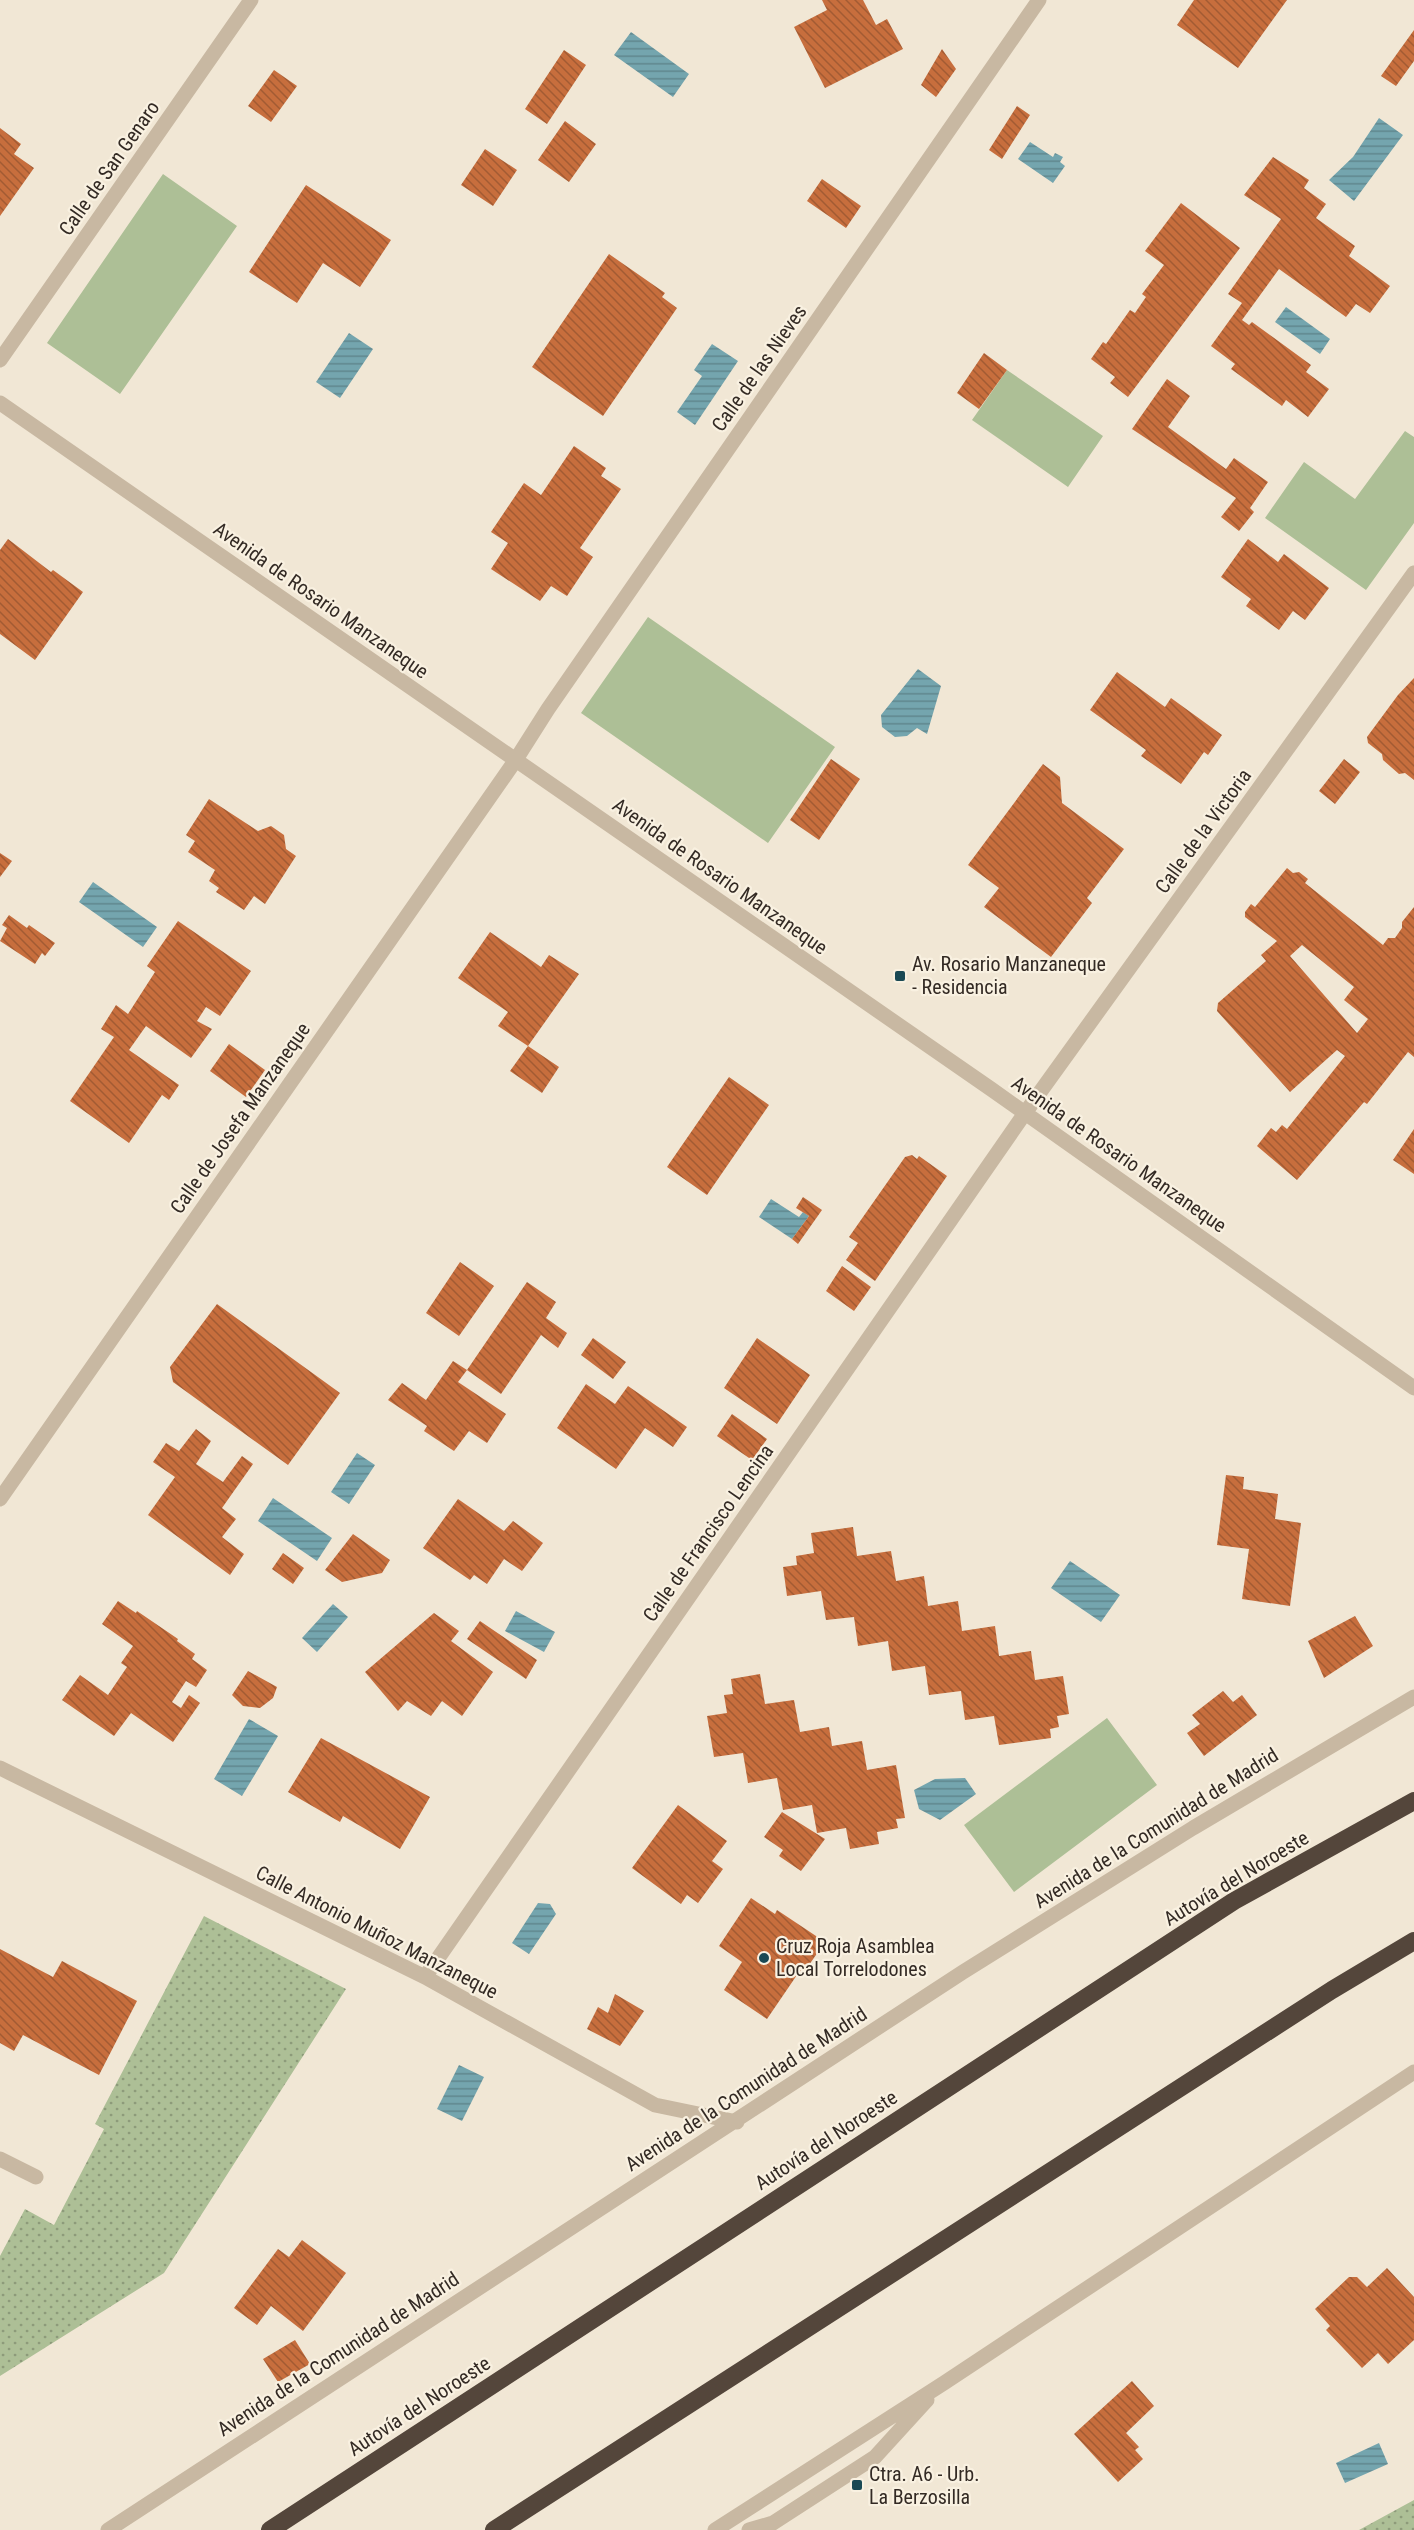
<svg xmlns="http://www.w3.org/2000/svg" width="1414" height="2530" font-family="'Roboto Condensed',sans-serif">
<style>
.grass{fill:#adbf96}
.park{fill:url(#park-dots)}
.water{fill:url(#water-rules)}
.building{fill:url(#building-back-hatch);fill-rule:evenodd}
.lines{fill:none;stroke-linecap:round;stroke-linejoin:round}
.minor{stroke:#c8b8a2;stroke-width:15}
.highway{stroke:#54463b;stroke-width:18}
.poi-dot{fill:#1a4954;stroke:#f9f1e1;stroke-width:2}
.labels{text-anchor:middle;stroke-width:4.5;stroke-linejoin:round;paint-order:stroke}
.street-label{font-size:20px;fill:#332a24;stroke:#f9f1e1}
.poi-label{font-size:20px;fill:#332a24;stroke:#f9f1e1;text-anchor:start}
</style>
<defs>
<pattern id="park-dots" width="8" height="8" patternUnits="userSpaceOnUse" patternTransform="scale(1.5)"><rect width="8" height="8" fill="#adbf96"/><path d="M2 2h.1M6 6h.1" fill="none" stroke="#8d9b7a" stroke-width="1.8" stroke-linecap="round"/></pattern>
<pattern id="water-rules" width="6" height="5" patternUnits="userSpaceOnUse" patternTransform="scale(1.5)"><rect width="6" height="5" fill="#74a5ae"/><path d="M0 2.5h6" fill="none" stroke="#60878d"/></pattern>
<pattern id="building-back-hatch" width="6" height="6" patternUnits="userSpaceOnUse" patternTransform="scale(1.5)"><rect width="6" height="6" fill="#c76e3d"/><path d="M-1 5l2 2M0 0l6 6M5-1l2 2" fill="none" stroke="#a25b33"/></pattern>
</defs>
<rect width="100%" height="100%" fill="#f1e7d5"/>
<path class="grass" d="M163,174l74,52 -117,168 -73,-51z
M1007,370l96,66 -35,51 -96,-67z
M1405,431l9,6v86l-48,67 -101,-72 39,-56 51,37z
M648,617l187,130 -67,96 -187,-130z
M1107,1718l50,67 -143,107 -50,-67z"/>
<path class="park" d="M204,1916l142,73 -182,284 -164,103v-120l25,-47 29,16 50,-96 -9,-5z
M1414,2500v30h-55z"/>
<path class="water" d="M631,32l58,42 -16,23 -59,-42z
M1379,118l24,17 -49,66 -25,-21 24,-23z
M1030,142l23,15 2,-4 8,4 -3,5 5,4 -12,17 -35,-24z
M1286,307l44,32 -10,15 -45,-32z
M349,333l24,16 -33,49 -24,-16z
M712,344l26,17 -43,64 -18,-13 25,-36 -8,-6z
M918,669l23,17 -14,48 -10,-6 -10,8 -12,1 -13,-10 -1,-12z
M93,882l64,45 -14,20 -64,-45z
M771,1199l28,18 4,-5 6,4 -17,23 -33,-22z
M357,1453l18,12 -26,39 -18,-12z
M273,1498l59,40 -15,23 -59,-40z
M1070,1561l50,34 -19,27 -50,-34z
M333,1604l15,13 -31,35 -15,-14z
M516,1611l39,21 -11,20 -39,-21z
M249,1719l29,17 -36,60 -28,-17z
M965,1778l11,16 -36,26 -21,-11 -5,-19 21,-11z
M538,1903l12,1 6,10 -27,40 -17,-11z
M459,2065l25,12 -22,44 -25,-12z
M1379,2443l9,21 -43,19 -9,-20z"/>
<path class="building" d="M822,0h41l13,25 11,-6 16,30 -78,39 -31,-61 33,-17z
M1194,0h93l-49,68 -61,-43z
M1414,30v31l-18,25 -15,-10z
M942,49l14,20 -20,28 -15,-12z
M564,50l22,15 -39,59 -22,-15z
M274,70l23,16 -26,36 -23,-16z
M1017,106l13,9 -28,44 -13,-9z
M565,121l31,23 -27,38 -31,-22z
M0,128l21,16 -7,10 20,14 -34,48z
M485,149l32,21 -24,36 -32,-21z
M1273,157l36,23 -5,8 22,16 -10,14 39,28 -6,10 41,30 -20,27 -14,-9 -10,13 -67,-48 -37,51 7,5 3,-3 59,43 -5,7 23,17 -21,28 -22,-17 -4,6 -51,-37 4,-5 -24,-18 31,-43 -14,-9 53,-75 -37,-24z
M822,179l39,27 -15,22 -39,-27z
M306,185l85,55 -31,47 -37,-24 -26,40 -48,-31z
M1181,203l59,45 -112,149 -18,-14 5,-6 -24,-18 12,-17 3,2 24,-34 5,3 11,-16 -4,-3 22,-29 -19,-14z
M609,254l56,39 -3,4 15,11 -74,108 -71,-49z
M984,353l23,17 -28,39 -22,-16z
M1167,379l23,17 -22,31 58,42 8,-11 34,24 -18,26 4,4 -15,19 -18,-14 15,-19 -104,-69z
M574,446l32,22 -5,8 20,13 -41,59 13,9 -26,39 -16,-10 -11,15 -49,-32 17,-26 -17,-11 33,-49 17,12z
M8,539l43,33 2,-2 30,22 -48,68 -35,-26v-84z
M1248,539l30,23 6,-8 45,34 -24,32 -12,-9 -14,19 -33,-24 5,-7 -30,-22z
M1117,672l48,35 6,-9 51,37 -14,20 -4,-3 -23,32 -40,-28 5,-6 -56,-40z
M1414,678v102l-9,-7 -6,1 -16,-14 -1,-6 -14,-11 -1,-6 31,-42z
M831,759l29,20 -41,61 -29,-20z
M1344,759l16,13 -25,32 -16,-13z
M1043,764l17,13 2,26 62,46 -37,49 5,5 -41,54 -67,-50 15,-19 -31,-23z
M209,799l49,32 13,-5 13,9 2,14 10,7 -31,48 -11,-8 -10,14 -28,-18 3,-4 -10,-7 6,-11 -27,-18 7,-11 -9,-6z
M0,853l12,8 -12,16z
M1287,868l6,5 6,-1 9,7 -3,4 78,62 5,-7h7l7,-10v-6l12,-15v150l-6,-5 -41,52 -3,-2 -67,78 -40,-34 14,-18 5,4 6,-7 5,4 58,-73 -8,-6 -47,42 -73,-81 1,-8 48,-42 -5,-6 16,-14 -32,-24v-5l6,-8 4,3zM1302,945l52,42 -10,13 24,19 -11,14 -67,-77z
M9,915l18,13 2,-3 26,18 -10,13 -3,-3 -7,11 -35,-23 7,-13 -5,-3z
M178,921l73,50 -31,45 -14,-9 -9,14 15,8 -21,29 -45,-32 -17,24 50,35 -10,15 -7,-5 -33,48 -59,-42 44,-64 -13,-8 15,-24 12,9 27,-42 -8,-6z
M490,932l51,35 8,-12 30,19 -51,72 31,21 -17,26 -32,-22 18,-25 -30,-20 10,-14 -50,-34z
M229,1044l36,26 -19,27 -36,-26z
M729,1077l40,28 -62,90 -40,-28z
M1414,1129v45l-21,-14z
M912,1155l5,4 2,-3 28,20 -72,105 -29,-21 12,-17 -9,-6 56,-80z
M803,1197l19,13 -24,34 -6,-5 17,-23 -13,-8z
M460,1262l34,24 -35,50 -33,-23z
M842,1266l29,21 -17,24 -28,-20z
M527,1282l29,20 -10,16 21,15 -9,15 -17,-13 -40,59 -34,-24z
M217,1304l123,89 -52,72 -115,-83 -3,-15z
M593,1338l33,24 -13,17 -32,-24z
M757,1338l53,37 -33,49 -53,-36z
M453,1361l14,9 -9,12 48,32 -19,29 -18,-12 -15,20 -30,-20 3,-5 -39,-26 14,-17 24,17z
M586,1384l29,20 13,-18 59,41 -14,20 -28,-19 -29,41 -59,-41z
M732,1414l35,25 -15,21 -35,-24z
M196,1429l15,12 -15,23 27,18 19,-26 11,8 -31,44 14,11 -14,18 22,17 -14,21 -82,-60 27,-38 -22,-15 13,-19 13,8z
M1226,1475l18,2 -1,12 35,5 -3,25 26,4 -11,83 -48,-7 7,-50 -32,-4z
M458,1499l46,32 9,-10 30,22 -21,28 -18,-12 -17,25 -13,-9 -4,5 -47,-32z
M853,1527l4,29 34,-5 5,30 28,-5 4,30 30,-5 4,30 33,-5 4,30 32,-5 4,29 28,-4 6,38 -12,2 2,11 -9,2 1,9 -52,7 -5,-29 -29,4 -4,-29 -32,4 -4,-29 -33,5 -4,-30 -30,5 -4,-29 -28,3 -5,-29 -34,5 -4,-29 14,-2 -1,-9 18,-3 -3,-20z
M353,1534l37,26 -8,13 -40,9 -17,-12z
M283,1553l21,15 -11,16 -21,-15z
M118,1601l18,12 1,-2 41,28 -1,2 18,13 -3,5 15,11 -11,17 -10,-6 -14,21 9,6 8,-13 11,8 -27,39 -42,-29 -17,23 -52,-36 18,-25 28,20 19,-28 -6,-4 12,-17 -31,-22z
M434,1613l25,18 -8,10 42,31 -31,44 -20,-15 -11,15 -24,-15 -9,10 -33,-39z
M1355,1616l18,30 -49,32 -16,-37z
M480,1621l57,39 -11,19 -59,-40z
M248,1671l29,16 -4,11 -13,10 -17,-2 -11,-11z
M760,1674l5,30 29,-4 6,32 29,-5 3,19 30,-5 5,29 29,-5 9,53 -9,1 2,9 -21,4 2,12 -29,5 -4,-21 -29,5 -5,-28 -29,5 -6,-32 -29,5 -5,-30 -29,4 -7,-41 20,-3 -3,-18 9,-1 -2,-15z
M1223,1691l10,11 9,-7 15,20 -53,41 -17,-23 13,-9 -8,-9z
M321,1738l109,59 -30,52 -57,-33 -3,6 -52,-30z
M678,1805l49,36 -15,20 11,8 -25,34 -11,-8 -6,9 -49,-36z
M782,1812l43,27 -24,32 -22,-15 4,-6 -19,-13z
M751,1898l24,16 2,-4 48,32 -23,33 -3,-3 -32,47 -43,-29 18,-28 -23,-16z
M0,1949l53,28 9,-16 75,40 -38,74 -76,-40 -9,16 -14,-8z
M615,1994l29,17 -24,35 -33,-17 11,-22 10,6z
M302,2240l44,33 -43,58 -32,-25 -14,19 -23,-17 44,-59 11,8z
M1387,2268l27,29v43l-26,24 -10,-11 -16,15 -36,-38 4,-4 -15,-17 34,-32h8l10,10z
M295,2340l15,24 -32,18 -15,-23z
M1132,2381l22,25 -28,27 13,14 -4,3 8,9 -25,23 -44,-48z"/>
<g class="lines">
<path class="minor" d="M0,360l251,-360
M0,403l991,686 423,299
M0,1499l515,-738 33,-52 491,-709
M0,1768l425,209 230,128 82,17
M425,1977l600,-864 389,-540
M0,2159l36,18
M108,2530l855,-558 230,-144 221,-131
M715,2530l229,-147 470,-311
M749,2530l24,-7 102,-66 52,-57"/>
<path class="highway" d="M270,2530l964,-629 180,-100
M494,2530l838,-540 82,-49"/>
</g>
<g class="poi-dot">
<rect x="894" y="970" width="12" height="12" rx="3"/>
<circle cx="764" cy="1958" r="6"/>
<rect x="851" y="2479" width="12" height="12" rx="3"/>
</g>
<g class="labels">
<g class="street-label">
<text transform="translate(109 168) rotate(-55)" y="7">Calle de San Genaro</text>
<text transform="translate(759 368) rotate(-55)" y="7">Calle de las Nieves</text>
<text transform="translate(321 600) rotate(35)" y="7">Avenida de Rosario Manzaneque</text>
<text transform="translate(1203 831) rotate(-54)" y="7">Calle de la Victoria</text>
<text transform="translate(720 876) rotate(35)" y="7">Avenida de Rosario Manzaneque</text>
<text transform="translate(240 1118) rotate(-55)" y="7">Calle de Josefa Manzaneque</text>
<text transform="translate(1119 1154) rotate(35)" y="7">Avenida de Rosario Manzaneque</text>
<text transform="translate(708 1533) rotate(-55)" y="7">Calle de Francisco Lencina</text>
<text transform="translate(1156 1828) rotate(-32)" y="7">Avenida de la Comunidad de Madrid</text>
<text transform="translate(1236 1878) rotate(-31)" y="7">Autovía del Noroeste</text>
<text transform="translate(377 1932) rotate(27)" y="7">Calle Antonio Muñoz Manzaneque</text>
<text transform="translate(746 2089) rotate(-33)" y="7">Avenida de la Comunidad de Madrid</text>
<text transform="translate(826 2140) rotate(-33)" y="7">Autovía del Noroeste</text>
<text transform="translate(338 2354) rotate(-33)" y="7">Avenida de la Comunidad de Madrid</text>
<text transform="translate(419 2406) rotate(-33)" y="7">Autovía del Noroeste</text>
</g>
<g class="poi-label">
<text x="912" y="971">Av. Rosario Manzaneque<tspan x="912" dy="23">- Residencia</tspan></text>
<text x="776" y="1953">Cruz Roja Asamblea<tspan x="776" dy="23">Local Torrelodones</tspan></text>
<text x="869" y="2481">Ctra. A6 - Urb.<tspan x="869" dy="23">La Berzosilla</tspan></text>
</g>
</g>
</svg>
